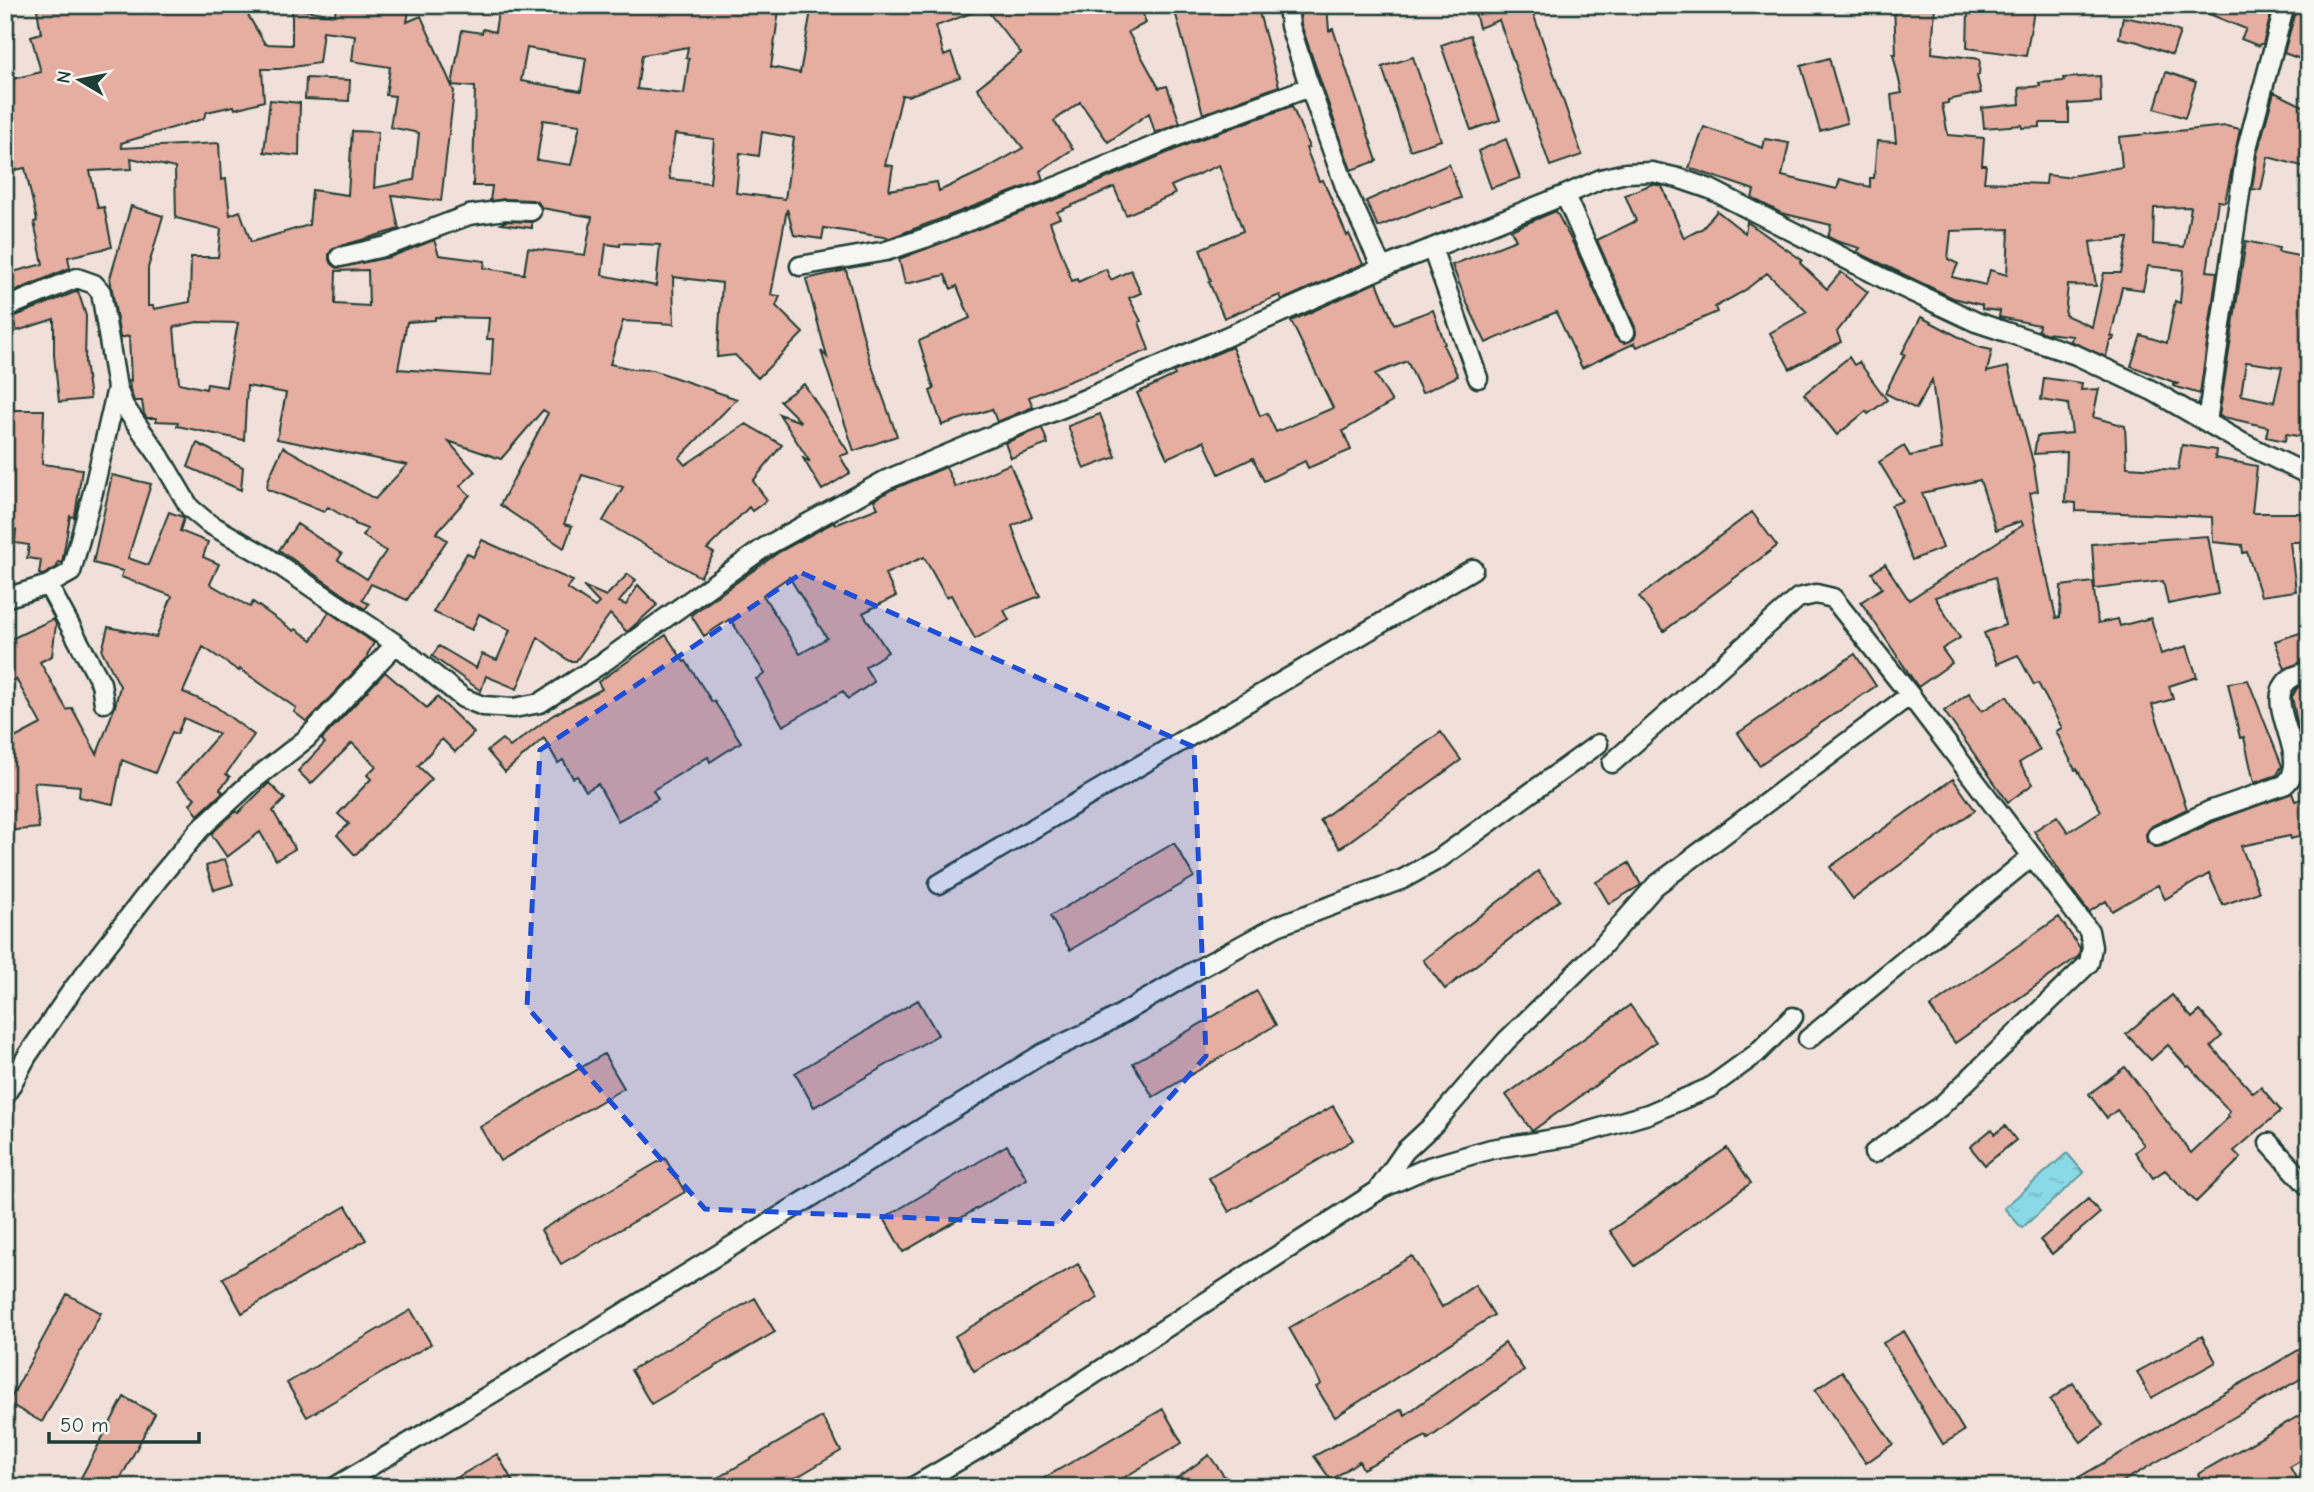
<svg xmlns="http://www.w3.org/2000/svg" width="2314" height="1492" font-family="'Comic Neue',sans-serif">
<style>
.water{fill:url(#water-ripples);stroke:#5f9b9f;stroke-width:2}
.building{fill:#e6ada1;stroke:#1f3d34;stroke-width:2;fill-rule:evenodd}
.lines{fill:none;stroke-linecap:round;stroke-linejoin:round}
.minor-casing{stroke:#1f3d34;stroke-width:23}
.minor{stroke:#f6f6f2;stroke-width:18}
.marked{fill:#1d4ed8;fill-opacity:0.2;stroke:#1d4ed8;stroke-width:5;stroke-dasharray:14 9;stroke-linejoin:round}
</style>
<defs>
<pattern id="water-ripples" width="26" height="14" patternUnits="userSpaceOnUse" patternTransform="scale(1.75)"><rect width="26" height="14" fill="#8ad9e7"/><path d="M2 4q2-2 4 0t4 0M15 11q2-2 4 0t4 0" fill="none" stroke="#77bbc7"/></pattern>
</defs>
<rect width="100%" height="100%" fill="#f1e0da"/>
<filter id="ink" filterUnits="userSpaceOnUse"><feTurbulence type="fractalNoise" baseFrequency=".0143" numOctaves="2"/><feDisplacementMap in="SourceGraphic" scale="14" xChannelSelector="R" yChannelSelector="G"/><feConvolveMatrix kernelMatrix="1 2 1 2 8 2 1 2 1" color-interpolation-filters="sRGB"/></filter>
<g filter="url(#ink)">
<path class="water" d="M2067,1153l17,20 -62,55 -18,-20z"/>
<path class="building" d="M59,5h183l23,39 27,1v-37l43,7 1,-10h74l-3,17 14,-6 33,75 -13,110 -49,-6 7,34 -66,19 -4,6v6l8,8 53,-11 44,-17 5,15 46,6 -1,7 40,6 4,-26 57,7 7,-38 -50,-9 -4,-6 -6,-2 -27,-1 -15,2 2,-15h-19l2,-99 -23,-2 10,-55 20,3 1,-4 12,3 4,-27h251l29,5 -8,57 29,6 12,-68h22l25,5 1,-5 42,4 16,-4h222l6,18 -18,9 31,56 8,-2 13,37 -25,10 -6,-20 -41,29 -28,-40 -26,19 19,28 -33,22 3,9 -153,58 -66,-10 -2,11 -28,-4 -7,-26 -16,86 9,1 -4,10 27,27 -45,45 -23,-23 -18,2 5,-74 -49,-6 1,47 -51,-3 -13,43 23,5 20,1 84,29 -58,59 6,7 61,-41 36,21 -29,36 14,19 -15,11 -3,-4 -42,42 7,4 -14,24 -97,-56 20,-34 -41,-12 -18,49 8,2 -8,22 -64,-43 48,-92 -5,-3 -42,49 -53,-18 27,31 -15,14 10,9 -34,38 11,7 -40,60 -36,-16 -9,16 7,4 -4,5 -86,-59 18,-26 45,30 -4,6 29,19 19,-28 -23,-15 4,-7 -12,-5v-1l-27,-16 -4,5 -57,-23 1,-9 15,-33 92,52 32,-34 -130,-26 9,-46 -39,-7 -3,54 -67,-14 1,-4 -22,-1v-3h-9l-3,-4 -2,-13h-8l-4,-12 -1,-8h2l-2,-45 -9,2 -10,-60 21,-72 32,10 -15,52v38h5l1,3 36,-7 1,-45h27l3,-28 -45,-11 -1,-50 -44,-10 1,11 -42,2 8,37 6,-1 8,40 -44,10 2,11 -64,27 -1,-21 38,-10 -9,-42 3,-1 -12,-53 -20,4v-91l36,-9 -10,-36 10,-3 -4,-24zM985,8l36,45 -44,35 46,60 -41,23 -43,20 -2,-9 -48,8 4,-24 -8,-1 17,-70 6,1 52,-19 -9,-24 -7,3 -8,-30zM323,31l32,4 -3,26 38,6 -4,28 9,1 -5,31 29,6 -5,47 -40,8 4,-56 -26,-1 -4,64 -36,-5 -3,35 -58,17 -11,-31 -10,4 -4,-36 -5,1 -2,-37 -97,5 -1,-5 82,-24 4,-7 27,-6 1,3 29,-8 -2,-32h18l39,-6zM688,47l-2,11 3,1 -5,35 -47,-5 5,-34zM527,48l59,10 -5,33 -60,-10zM543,120l37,5 -9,40 -34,-5zM762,132l32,6 -9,61 -49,-6 4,-40 19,3zM675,134l39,5 -4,44 -40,-4 -1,-9zM620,243l40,2 -4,41 -54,-11 4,-31 14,2zM368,270l1,36 -34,-2 1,-33zM435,317l54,1 -2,21h6l-2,37 -93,-7 9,-47 28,-2zM197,322l41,1 -12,64 -19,-3 -1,5 -27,-6 -5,-56z
M1206,5h51l22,81 -76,28 -27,-99z
M1299,5h28l2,26 4,-2 44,132 -26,9 -50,-146z
M1473,5h62l-5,4 2,5 1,-1 49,142 -32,11 -51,-146 -20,8z
M1894,5h41l-3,48 48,6 -1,16 -2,1 4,17 -33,7v3l-6,1 6,31 36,3 -2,27h4l-2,17 62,2 1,-9 18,2 57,-10 -3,-30 107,-11 14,3 -15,73 -7,-1 -11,70 10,1 -17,122 -27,-8v-2h6l-48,-18 10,-31 26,8 8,-42 5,2 3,-33 -35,-4 -5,24 -21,-3 -11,49 3,1 -1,3h-3l-4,17 -36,-16 3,-5 -28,-3 -7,-2 1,-6 -40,-8 1,-6 -18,-2v-4l-29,-7 -96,-46 3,-4 -21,-6 -11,-5 3,-12 -50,-12 -29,-15 2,-8 -65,-22 15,-41 59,21 2,-9 24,4 -7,33 55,13 3,-10 30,8v-9h4l3,-37 19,1 -5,-47 11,-2 -9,-39h3zM2191,207l-7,40 -31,-3 1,-36zM2009,229l-2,46 -17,-5 -4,15 -34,-8 6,-13 -10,-5 3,-28zM2128,238l-7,35h-17l-12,54 -27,-12 3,-30 28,1 -6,-44z
M2000,5h35l-9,51 -59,-8 1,-36 31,1z
M2192,5l81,2 -10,37h-3l-1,2 -18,-7 5,-10 -54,-22z
M2296,10l13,5v47l-25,-9z
M2123,17l36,7 21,8 -8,23 -34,-13 -19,-4z
M1470,35l30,85 -29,10 -30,-85z
M1413,57l28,83 -31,10 -28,-83z
M1829,58l18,65 -27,8 -19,-65z
M2166,72l30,10 -11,36 -30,-10z
M2100,76l1,26 -32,2v19h-29v4l-18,1v-3l-38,3 -2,-20 38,-4 -1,-16 21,-2 -1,-3 25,-2 -1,-3z
M306,78l44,2 -1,21 -44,-2z
M2274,92l35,17v59l-41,-11 -7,33 -9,-1 5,-35z
M270,100l30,3 -1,53 -35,-4z
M1292,106l17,41 -3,1 13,33 4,-1 24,56 2,-2 14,30 -81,36 -2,-5 -56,23 -15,-36 2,-1 -11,-32 43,-18 -24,-66 -48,21 4,8 -49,21 -12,-28 -57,25 3,6 -10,4 22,59 5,-2 1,3 28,-13 5,11 20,-10 10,23 -12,5 12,23 -2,1 10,28 -120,47 4,10 -36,15 -5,-13 -50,16 -12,-34 4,-2 -15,-48 51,-23 -13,-32 -6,3 -6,-14 -40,9 -6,-25 163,-62 136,-57z
M1506,139l14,39 -29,10 -13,-37z
M1449,164l12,34 -30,10 -1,-2 -52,21 -12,-26z
M1652,184l10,2 22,52 19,-10 14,-17 28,22 2,-11 55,38 -2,3 27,26 14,-17 27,20 -31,40 4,10 -51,27 -20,-36 37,-21 -40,-39 -23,18 -29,16 2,5 -80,35 -2,-4 -53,25 -26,-56 -70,31 -19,-40 -15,-38 64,-25 -5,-10 45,-19 20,38 39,88 9,6 10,-4 2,-5 -1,-7 -38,-87 39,-19 -11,-26z
M506,221l25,1h1v6l-31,-4z
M2246,241l33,7 -1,4 31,6v180l-23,-4 -1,7 -19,-4 2,-10 -49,-11zM2246,362l36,5 -8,35 -33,-7z
M846,270l23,88 28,78 -43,15 -33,-100 6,6 -21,-78z
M1377,282l17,42 39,-14 12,34 -2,1 15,31 -36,17 -15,-32 -32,13 17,28 -49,29 8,19 -43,18 -3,-7 -41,20 -11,-23 -34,16 -15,-33 -37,17 -30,-65 38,-18 -2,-3 59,-25 28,69 7,-3 9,19 57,-24 -42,-87z
M78,291l8,25 -1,46 5,37 -31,3 -5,-47v-36l-37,12 -4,-14z
M1921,317l57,30 14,3 -5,22 21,-5 26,99 4,25 -8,2 16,83h1l9,42 4,-1 1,-31 32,-4 5,41 20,-4 2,7 31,-8 10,36 26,-8 10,31 -28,9 4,13 -21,6 35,104 -35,17 -6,8 1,8 8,5 7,-1 51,-24 79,-29 3,8 14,-4v36l-18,6 -1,-3 -49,10 18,46 -36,13 -14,-31 -44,25 -7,-14 -46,26 -6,-10 -17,11 -21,-28 -34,-53 23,-15 11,16 33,-21 -24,-42 -2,1 -19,-39 6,-3 -24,-45 -4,2 -16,-30 -21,9 -13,-31 21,-8 -10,-48 -60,20 25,41 -18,11 10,14 -34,24 -57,-85 21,-14 -10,-15 13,-9 24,36 114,-75 -2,-4 -25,9 -16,-50 -58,13 21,55 -31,12 -21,-55 12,-4 -24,-39 25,-16 6,10 31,-7 -9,-69 -16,29 -31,-16 20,-39 -3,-1z
M1849,357l5,8 5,-3 28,38 -19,14 -2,-3 -29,24 -33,-41z
M2044,378l38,5 -1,7 18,-1 -6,28 32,9 2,41 51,3 4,-25 34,5 -1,8 42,8 -5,47h57v29h-19l6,49 -35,5 -14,-44 -4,1 -1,-8 -29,-3 -1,-25 -136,-6v-8l-11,-1 2,-50 -33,2 3,-18 35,-3 -4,-29 -27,-4z
M804,384l45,69 -9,3 10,17 -28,17 -19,-32 7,4 -31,-48 22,8 -21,-21z
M5,410h39l-2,54 40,5 -6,41 -2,7 -4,-1 -8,47 -4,-1 -1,5 -14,8 -4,-1 2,-14 -14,-2 2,-13 -14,-2 1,-13 -11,1z
M1100,414l16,43 -32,12 -16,-43z
M1042,428l6,16 -37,14 -6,-15z
M197,443l46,24 -2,23 -53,-23z
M1010,464l22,53 -20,9 14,40 14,30 -36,14 5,10 -34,19 -24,-44 -5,2 -22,-40 -39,17 11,22 -33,17 25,39 -23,15 9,15 -26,17 -5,-8 -60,35 -27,-47 9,-5 -35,-55 -26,17 -13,-21 88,-63 55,-30 1,3 43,-17 -4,-8 17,-10 55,-23 9,20zM789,577l38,61 -27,16 -37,-59z
M112,475l39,9 -23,74 20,7 21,-53 14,5 1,1 -4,13 28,11 -5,15 16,7 -9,20 40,23 3,-5 41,29 2,-2 16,11 17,-28 45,31 -7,12 1,2 -61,65 -13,-10 2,-4 -56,-39 -1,2 -36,-24 -20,45 32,14 39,29 -28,39 4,3 -10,12 3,3 -25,23 -8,-11 5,-6 -18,-16 42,-48 -35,-16 -7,16 -5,-2 -17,41 -33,-13 -9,44 -34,-7 1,-11 -46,-4 5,46 -34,3v-88l36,-19 -25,-45 -11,5v-42l48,-23 3,5 -4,32 -12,6 27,48 5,-2 25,46 18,-48 5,-20 -18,-35 6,-24 48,10 16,-41 -51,-19 2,-6 -30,-8z
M1752,512l25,34 -113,85 -25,-34z
M2208,536l10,58 -50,10 -5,-23 -68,8 -3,-45z
M482,540l91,41 -6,7 28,19 4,-4 -16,-17 23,10 22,-22 8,6 -17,22 7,3 12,-20 19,20 -30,27 -17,-18 -34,47h-7l-31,-24 -21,52 -31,-13 -5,15 -49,-35 7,-10 37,22 6,-14 15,6 13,-30 -31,-16 -7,16 -39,-18 34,-59 6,4z
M2309,630v30l-24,9 -10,-28z
M666,635l18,27 2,-1 26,41 2,-1 27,41 -31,20 -2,-5 -55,33 5,9 -40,22 -20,-37 -12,7 -9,-15 -4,2 -10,-18 -5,3 -14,-25 -39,34 -18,-21 15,-12 8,8 43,-32 49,-26 -4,-7z
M1855,654l21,32 -117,79 -21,-32z
M385,672l42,36 10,-11 37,36 -19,19 -13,-13 -24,27 14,13 -77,76 -18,-20 12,-11 -11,-10 33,-35 -4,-4 9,-9 -24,-23 -41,41 -13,-13 27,-28 -3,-3 3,-4z
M2248,680l34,86 -5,9 -23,8 -10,-46 -4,1 -12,-55z
M2309,683v50h-4l-2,-6 -5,1 -6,-31 5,-9z
M1969,693l13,18 25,-15 33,54 -21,13 14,21 -25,18 -64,-91z
M1441,732l20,28 -121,88 -20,-28z
M1953,779l22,31 -122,89 -23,-32z
M269,783l16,16 -12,12 22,38 -19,11 -16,-28 -33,25 -16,-23 25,-23 2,2z
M1174,843l20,34 -124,73 -20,-34z
M225,859l8,25 -19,6 -8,-24z
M1629,863l12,22 -32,19 -13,-22z
M1538,871l22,29 -115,89 -22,-29z
M2059,917l21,31 -1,8 -124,87 -25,-36z
M1257,991l19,34 -123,72 -20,-34z
M2172,995l20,23 8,-7 22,25 -11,10 42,47 8,-6 20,24 -47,40 7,7 -45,44 -31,-32 -12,8 -18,-26 9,-7 -27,-35 -10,8 -18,-24 36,-27 66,86 38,-36 -2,-2 3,-3 -41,-46 -2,1 -19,-22 -17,15 -25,-26z
M918,1000l20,35 -124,72 -19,-34z
M1630,1005l26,37 -124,89 -26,-36z
M604,1054l20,34 -124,73 -20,-34z
M1333,1106l20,34 -124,72 -20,-34z
M2005,1126l11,14 -31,25 -15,-18 22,-18 3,5z
M1007,1145l20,34 -124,73 -19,-34z
M1727,1148l24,35 -116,83 -25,-35z
M665,1158l20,34 -124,72 -20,-34z
M2088,1199l12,14 -48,41 -12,-14z
M346,1206l20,34 -124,73 -19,-35z
M1412,1256l30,51 33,-22 19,30 -159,102 -19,-30 5,-3 -32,-56z
M1078,1264l20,34 -124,73 -19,-35z
M67,1294l34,19 -59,109 -34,-19z
M755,1298l20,34 -124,72 -20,-34z
M411,1310l20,34 -124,73 -20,-34z
M1904,1331l60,100 -21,13 -60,-101z
M2202,1336l14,26 -65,36 -14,-26z
M1505,1343l19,27 -96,69 -2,-3 -63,33 -4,-8 -28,19 -17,-24 88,-47 3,6z
M2309,1344v30l-92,53 -104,60h-51z
M1842,1371l51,73 -27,19 -51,-73z
M2073,1383l30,42 -22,17 -31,-42z
M124,1397l31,17 -39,73h-40z
M1163,1409l19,34 -74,44h-79z
M2309,1410v46l-19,11 11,20h-96l-7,-13z
M822,1417l19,34 -61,36h-78z
M497,1454l19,33h-75z
M1209,1455l18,25 -9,7h-53z"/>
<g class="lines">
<g class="minor-casing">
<path id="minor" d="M1288,5l2,21 16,50 41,116 35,76
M1565,195l60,137
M1432,248l46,130
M340,257l47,-11 82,-31 36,-5 26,1
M800,266l86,-15 39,-13 133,-52 136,-57 116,-42
M5,308l72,-30 17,6 7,8 16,96 7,18 36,51 30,51 18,15 59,34 129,87 67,54 20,8 31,2 26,-5 61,-39 164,-117 121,-67 100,-42 99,-39 297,-131 183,-73 36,-16 25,-6 26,-1 26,6 32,11 173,89 93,44 100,33 77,36 88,51 68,33
M2207,422l39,-270 39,-147
M48,585l53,98 3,20
M5,598l43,-13 23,-13 22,-80 24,-104
M1612,763l186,-165 18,-4 17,4 77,97 179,236 3,16 -3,16 -149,144 -66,46
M2157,836l52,-25 75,-26c30,-23 -18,-76 1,-101 5,-8 16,-10 24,-13
M939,884l534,-315
M1808,1039l223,-182
M5,1096l22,-40 46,-67 86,-111 41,-49 51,-47 55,-43 90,-95
M2269,1143l40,44
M1378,1190l27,-39 29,-27 72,-83 91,-89 58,-66 255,-191
M335,1487l208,-124 499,-309 59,-28 92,-54 84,-46 126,-47 36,-20 159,-115
M913,1487l67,-39 402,-260 47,-21 62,-18 82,-13 75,-22 61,-26 47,-34 37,-37"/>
</g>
<use href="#minor" class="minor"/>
</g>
</g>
<path class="marked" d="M802,573l392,174 12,309 -147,168 -354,-15 -178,-202 13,-257z"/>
<rect width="2314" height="1492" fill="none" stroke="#f6f6f2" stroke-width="28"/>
<rect x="14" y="14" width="2286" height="1464" fill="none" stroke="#1f3d34" stroke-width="2.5" filter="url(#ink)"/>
<g transform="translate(80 80) rotate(280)" stroke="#f6f6f2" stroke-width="5" paint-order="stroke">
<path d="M0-5L12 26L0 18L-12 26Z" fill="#1f3d34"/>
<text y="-10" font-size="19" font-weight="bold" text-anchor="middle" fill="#1f3d34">N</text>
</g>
<path d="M49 1432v10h150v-10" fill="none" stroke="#1f3d34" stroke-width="3.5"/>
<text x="60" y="1432" font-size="21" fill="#1f3d34" stroke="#f6f6f2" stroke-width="5" paint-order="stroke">50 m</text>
</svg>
